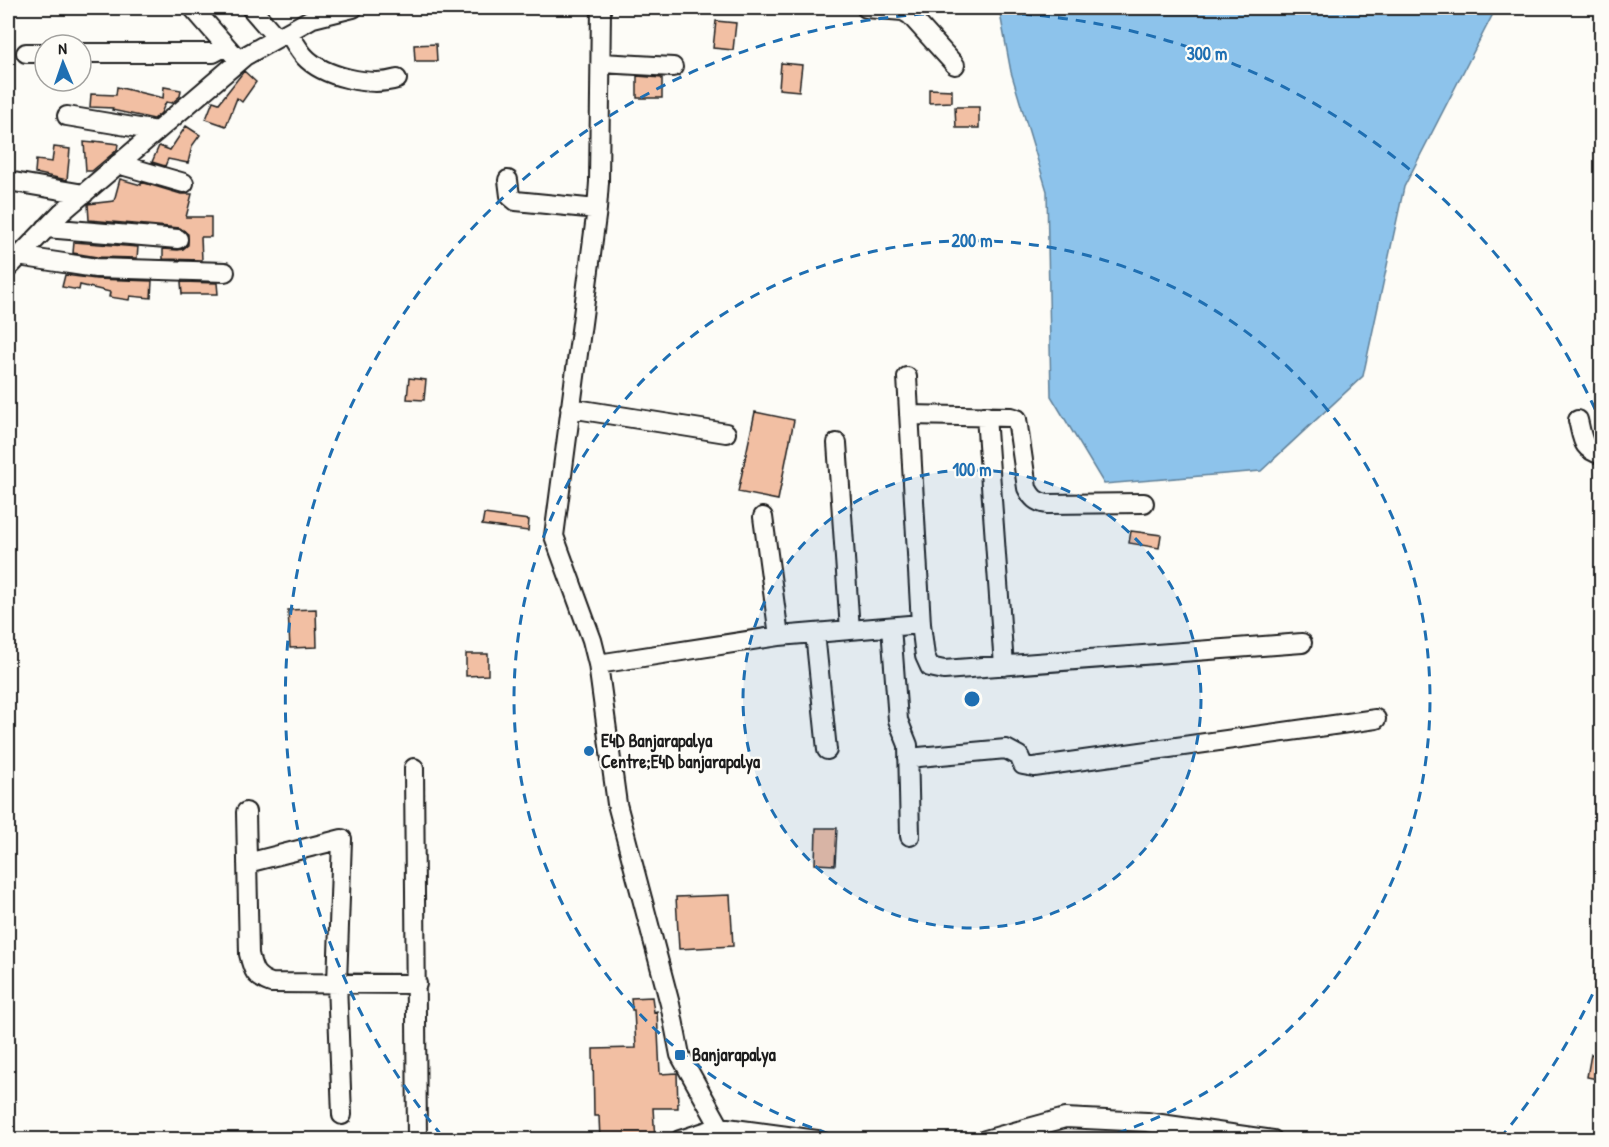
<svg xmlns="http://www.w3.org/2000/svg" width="1609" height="1147" font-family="'Patrick Hand',sans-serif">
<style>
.water{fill:#8dc3eb;stroke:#608098;stroke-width:1.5}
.building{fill:#f2bfa3;stroke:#1c1c1c;stroke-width:1.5}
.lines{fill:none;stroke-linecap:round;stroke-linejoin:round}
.minor-casing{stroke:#1c1c1c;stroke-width:22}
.minor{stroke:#fdfcf7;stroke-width:18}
.ring{fill:none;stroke:#1f6fb2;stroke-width:3;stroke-dasharray:10 8}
.poi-dot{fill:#1f6fb2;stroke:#fdfcf7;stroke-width:2}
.labels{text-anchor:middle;stroke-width:4.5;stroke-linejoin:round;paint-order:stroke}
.poi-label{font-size:18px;font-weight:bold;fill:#1c1c1c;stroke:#fdfcf7;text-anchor:start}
.centre{fill:#1f6fb2;stroke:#fdfcf7;stroke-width:3}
.ring-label{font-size:18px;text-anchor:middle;font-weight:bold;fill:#1f6fb2;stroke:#fdfcf7;stroke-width:4.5;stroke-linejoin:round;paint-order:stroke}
</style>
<rect width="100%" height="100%" fill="#fdfcf7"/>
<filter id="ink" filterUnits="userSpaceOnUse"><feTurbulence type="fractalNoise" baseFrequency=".0167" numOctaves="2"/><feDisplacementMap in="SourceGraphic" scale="12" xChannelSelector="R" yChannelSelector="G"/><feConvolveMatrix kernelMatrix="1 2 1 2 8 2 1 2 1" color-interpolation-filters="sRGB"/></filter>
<g filter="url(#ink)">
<path class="water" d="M999,8h497l-92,179 -41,189 -102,95 -157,13 -53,-88 -4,-205 -36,-119z"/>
<path class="building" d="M716,21l20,2 -3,27 -20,-2z
M436,44l1,17h-22l-1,-16z
M781,63l21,2 -3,26 -20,-2z
M244,71l12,11 -14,20 -5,-4 -11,28 -20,-7 7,-18 6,2z
M637,76l25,2v20h-25z
M117,87l46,11 1,-11 17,3 -1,6 -8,7 -6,-1 -5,11 -7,6 -42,-9 1,-2 -23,-1 1,-13 25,1z
M929,89l23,1v12l-23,1z
M955,107h24v21h-23z
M186,126l14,9 -8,11 -4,17 -20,-4 -3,7 -13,-4 7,-16 11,4z
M94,141l24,3 -1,6 -25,21h-6l-2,-29 10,1z
M54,147l16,2 -3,31 -32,-7 1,-13 16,2z
M120,179l21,6v-3l40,12h11l-6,23h25v20h-10l1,23 -39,-1v-10l15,1 5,-1 5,-4v-11l-8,-6 -91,-8 -1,-16 26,-3z
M74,242l64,5 -1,11 -40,-1 -24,-4z
M65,275l31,4 56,2 -1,17 -21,-2 -1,4 -20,-3 1,-5 -30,-7 -1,5 -17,-3z
M181,282l36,1 1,11h-36z
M409,378l17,2 -2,20 -17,-1z
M755,412l39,8 -16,80 -40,-8z
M484,514l45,6 -1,11 -46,-6z
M1131,531l30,4 -2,13 -30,-5z
M316,609l1,38 -27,1 -2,-38z
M466,654h22v21l-22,1z
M816,828h21l-2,37 -20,-1z
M730,895l3,51 -54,3 -3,-52z
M652,997l2,15 3,-1 3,63 17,-1 1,35h-25l2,32h-55l-1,-24h-5l-1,-67 43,-1 -2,-38h-2l-1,-12z
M1591,1054l11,2v24l-15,-3z"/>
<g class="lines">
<g class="minor-casing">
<path id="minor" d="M193,8l41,47
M251,8l26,30
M601,8l-2,174 -2,27 -43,327 38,104 6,24 19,140 53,200 10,51 40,72 97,13
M866,8l37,3 7,4 45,50
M288,32c5,8 10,17 16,24 19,21 67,31 93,23
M26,53h19
M81,53h132l13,-7
M601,63l72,4
M67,116l90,15
M118,164l66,19
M508,180l2,16 6,5 81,8
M8,181l76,13
M46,228l132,11
M18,256l78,12 129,4
M8,268l54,-56 183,-156 68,-38 40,-10
M907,377l14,247 4,32 5,11 14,3 358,-27
M570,408l156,25
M909,415l102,2 6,2 10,69c5,10 9,14 20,16l97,-1
M986,416l18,250
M1578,420c5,19 3,29 24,35
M837,443l13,187
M763,517l16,119
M891,627l7,93 10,25 2,91
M815,633l12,117
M598,664l181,-28 142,-12
M908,758l98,-9 13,7 4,9 11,2 342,-48
M414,768l3,372
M246,812l3,142c4,17 6,23 22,29l146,1
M247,863l95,-24 -5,144 5,132
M680,1140l40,-13
M985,1140l80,-22 82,4 126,18"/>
</g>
<use href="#minor" class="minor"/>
</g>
</g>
<circle cx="972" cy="699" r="229" fill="#1f6fb2" fill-opacity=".12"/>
<g class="ring">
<circle cx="972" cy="699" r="229"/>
<path d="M846 1139A458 458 0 1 1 1098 1139"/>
<path d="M1600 978A687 687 0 0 1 1502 1136M442 1136A687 687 0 1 1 1600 420"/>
</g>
<g class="poi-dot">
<circle cx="589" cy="751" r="6"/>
<rect x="674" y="1049" width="12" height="12" rx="3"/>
</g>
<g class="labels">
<g class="poi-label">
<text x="601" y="747">E4D Banjarapalya<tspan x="601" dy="21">Centre;E4D banjarapalya</tspan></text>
<text x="692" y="1061">Banjarapalya</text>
</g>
</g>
<circle cx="972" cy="699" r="9" class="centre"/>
<g class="ring-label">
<text x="1207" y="60">300 m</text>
<text x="972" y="247">200 m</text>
<text x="972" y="476">100 m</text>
</g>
<rect width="1609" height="1147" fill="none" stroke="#fdfcf7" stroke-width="30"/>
<rect x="15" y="15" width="1579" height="1117" fill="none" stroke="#1c1c1c" stroke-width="2" filter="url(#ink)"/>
<g transform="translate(63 63) rotate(358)"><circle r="28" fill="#fdfcf7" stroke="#a3a29f" stroke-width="1.5"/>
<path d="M0-4.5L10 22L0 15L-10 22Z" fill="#1f6fb2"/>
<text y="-9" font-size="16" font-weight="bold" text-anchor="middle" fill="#1c1c1c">N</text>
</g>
</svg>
